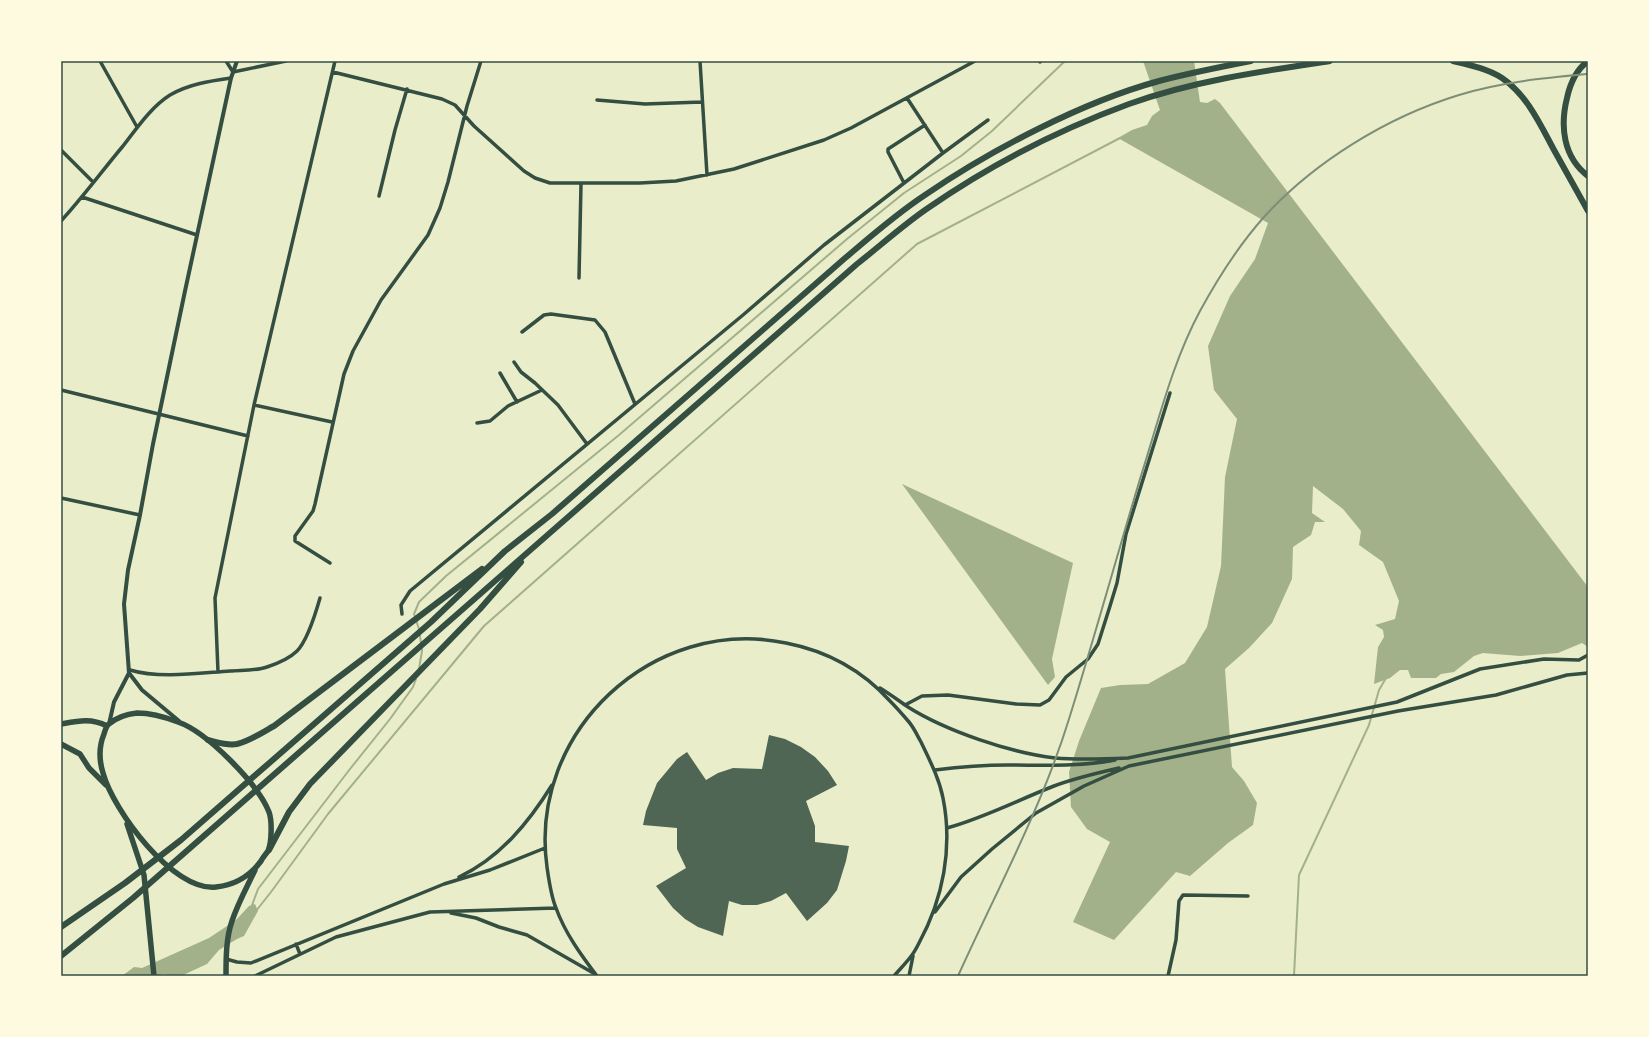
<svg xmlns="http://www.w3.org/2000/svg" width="1649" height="1037" font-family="'Open Sans',sans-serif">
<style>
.water{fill:#a3b18a}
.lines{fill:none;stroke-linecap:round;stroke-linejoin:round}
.stream{stroke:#a3b18a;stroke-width:2}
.building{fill:#4f6655}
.minor{stroke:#344e41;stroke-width:3.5}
.tertiary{stroke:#344e41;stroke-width:4}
.primary{stroke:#344e41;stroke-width:5.5}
.motorway{stroke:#344e41;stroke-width:6}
.rail{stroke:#7c8e77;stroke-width:2}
.neatline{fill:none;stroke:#344e41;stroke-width:1.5}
</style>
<rect width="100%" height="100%" fill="#e9edc9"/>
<path class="water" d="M1143,61h51l6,41 7,1 8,-4 5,4 368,484v60l-6,-4 -24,10 -38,3 -37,-3 -9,3 -20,16 -13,2 -5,4h-25l-3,-8h-8l-10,8 -16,6 4,-37 6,-10 -1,-7 -8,-5 20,-6 4,-18 -16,-39 -24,-17 2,-14 -18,-22 -30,-23 -1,27 13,9h-10l-4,13 -18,12 -1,32 -20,44 -23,25 -24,21 7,98 12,14 13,22 -4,22 -25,18 -38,33 -14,-4 -62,68 -41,-18 37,-80 -23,-13 -16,-22 -2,-35 10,-31 22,-53 19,-3 28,-1 37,-21 22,-36 14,-61 4,-89 12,-58 -23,-29 -6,-44 22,-50 25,-37 13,-36 -150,-85 14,-8 15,-5 5,-9 8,-6z
M902,484l171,79 -21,96 3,18 -7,8z
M255,904l3,7 -14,25 -7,3 -18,11 -12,14 -26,12h-15l-1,-2 -10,2h-33l12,-9 8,1 67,-30 27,-18 13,-14z"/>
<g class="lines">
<path class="stream" d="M421,643l-2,-14 -5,-15 5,-12 27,-26 173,-141 228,-196 57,-46 57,-37 31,-25 73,-70
M419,669l3,-18v-4
M251,908l7,-19 92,-120 40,-50 23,-32 3,-8
M256,911l15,-19 57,-78 156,-188 433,-382 203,-106
M1294,976l5,-101 70,-150 10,-35 7,-12"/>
</g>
<path class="building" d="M769,735l16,4 16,8 14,10 13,14 9,14 -31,16 9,25v16l34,4 -3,15 -9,29 -10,13 -20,18 -21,-28 -15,8 -14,4h-15l-13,-4 -6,35 -25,-9 -13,-8 -12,-11 -17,-22 30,-18 -9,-19v-21l-34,-3 3,-14 11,-28 20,-24 10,-7 19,28 12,-7 15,-5 29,1z"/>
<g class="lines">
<path class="minor" d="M100,61l37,66
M226,61l7,11 53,-11
M700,61l7,114
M1040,61v1
M333,72l109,27 13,6 19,21 50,45 11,7 15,5h90l36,-2 58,-12 90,-29 27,-12 124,-67
M597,100l48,4 57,-2
M61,150l32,32
M943,153l45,-33
M904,183l-16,-31v-3l37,-24
M379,196l16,-66 12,-41
M82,197l115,38
M61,221c22,-24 41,-50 62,-75 14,-18 28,-39 47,-51 19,-11 40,-14 61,-17
M579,278l2,-94
M522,332l22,-17 7,-1 44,6 10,12 30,72
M514,362l7,10 14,11 23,22 29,39
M500,373l17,29
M61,390l187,46
M254,405l78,17
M477,423l13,-2 18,-15 34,-16
M61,498l79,17
M330,563l-35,-22v-5l18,-25 2,-7 29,-130 9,-23 28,-51 47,-65 12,-27 8,-26 19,-76 14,-45
M402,614l-1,-9 9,-14 333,-276 81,-70 119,-92 -36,-55
M130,670c29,9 70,3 100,1 12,-1 26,0 37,-4 9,-3 23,-9 30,-16 10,-10 19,-39 23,-53
M218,672l-3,-74 39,-193 81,-344
M880,688c10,6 19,13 28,19 38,24 103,46 147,51 24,2 49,1 73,0l269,-56 83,-33 64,-10 35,1 9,-5
M905,705l17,-9 26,-1 68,9 24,1 9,-5 17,-23 22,-18 10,-15 12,-38 7,-23 9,-49 44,-141
M935,770c24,-3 49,-5 73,-5 36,0 71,2 107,-5
M947,828c37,-10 71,-28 107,-42 21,-8 43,-13 65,-18
M459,877c41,-19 70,-55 93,-92
M935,912l26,-35 31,-28 44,-36 48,-27 45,-20 269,-55 98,-16 71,-20 21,-2
M451,913l25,5 23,9 28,8 68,39
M296,944l4,10
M226,959l11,3 14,1 193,-79 46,-14 55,-22
M255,976l81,-39 94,-25 126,-4
M597,976c-16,-21 -32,-43 -41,-68 -5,-12 -7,-27 -9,-41 -19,-135 106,-252 239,-224 41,8 76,27 104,58 7,7 13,14 19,21 5,6 8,13 12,20 9,19 18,36 22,56 10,50 0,101 -24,145 -2,4 -4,8 -7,12 -5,7 -12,14 -18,21
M909,976l4,-20
M1168,976l8,-36 3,-39 4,-6 65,1"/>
<path class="tertiary" d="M129,673l13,17 37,31
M109,724l5,-22 15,-29 -5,-69 4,-34 12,-55 13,-71 32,-153 46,-213 6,-17"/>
<path class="primary" d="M137,713c14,0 28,4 41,9 29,10 80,62 91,90 3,8 3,30 -1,39 -2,3 -5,6 -7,10 -11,15 -26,24 -45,26 -43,5 -103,-77 -113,-114 -4,-13 -4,-27 1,-39 1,-3 2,-8 5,-10 8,-7 19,-10 28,-11z
M61,724c17,-3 30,-6 46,2
M61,744l19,10 9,14 17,17
M127,824l17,51 10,101
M226,976c0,-18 0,-38 6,-55 6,-18 15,-34 23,-51"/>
<path class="motorway" d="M1453,61c17,4 35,8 49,17 25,17 38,46 52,72 11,20 23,41 34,61
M1588,61c-12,9 -18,23 -21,37 -7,28 -4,59 21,78
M208,740c9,2 19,6 29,4 13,-3 26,-12 37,-18l208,-157
M269,850l20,-38 21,-28 170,-175 41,-47
M61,927l64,-44 56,-43 250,-218 74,-71 47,-37 292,-255c26,-22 52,-45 81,-64 66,-45 157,-93 234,-114 30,-8 61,-14 92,-20
M61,956l72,-58 724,-634c23,-18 46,-39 71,-56 62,-43 130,-78 201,-104 64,-23 134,-33 201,-43"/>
<path class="rail" d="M958,976c38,-84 84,-169 111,-257 25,-80 47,-160 71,-240 18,-56 32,-116 60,-168 18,-33 39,-66 64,-94 50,-55 123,-100 195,-122 42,-13 86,-17 129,-21"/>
</g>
<rect width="1649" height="1037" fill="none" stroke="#fefae0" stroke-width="124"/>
<rect x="62" y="62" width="1525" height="913" class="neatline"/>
</svg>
